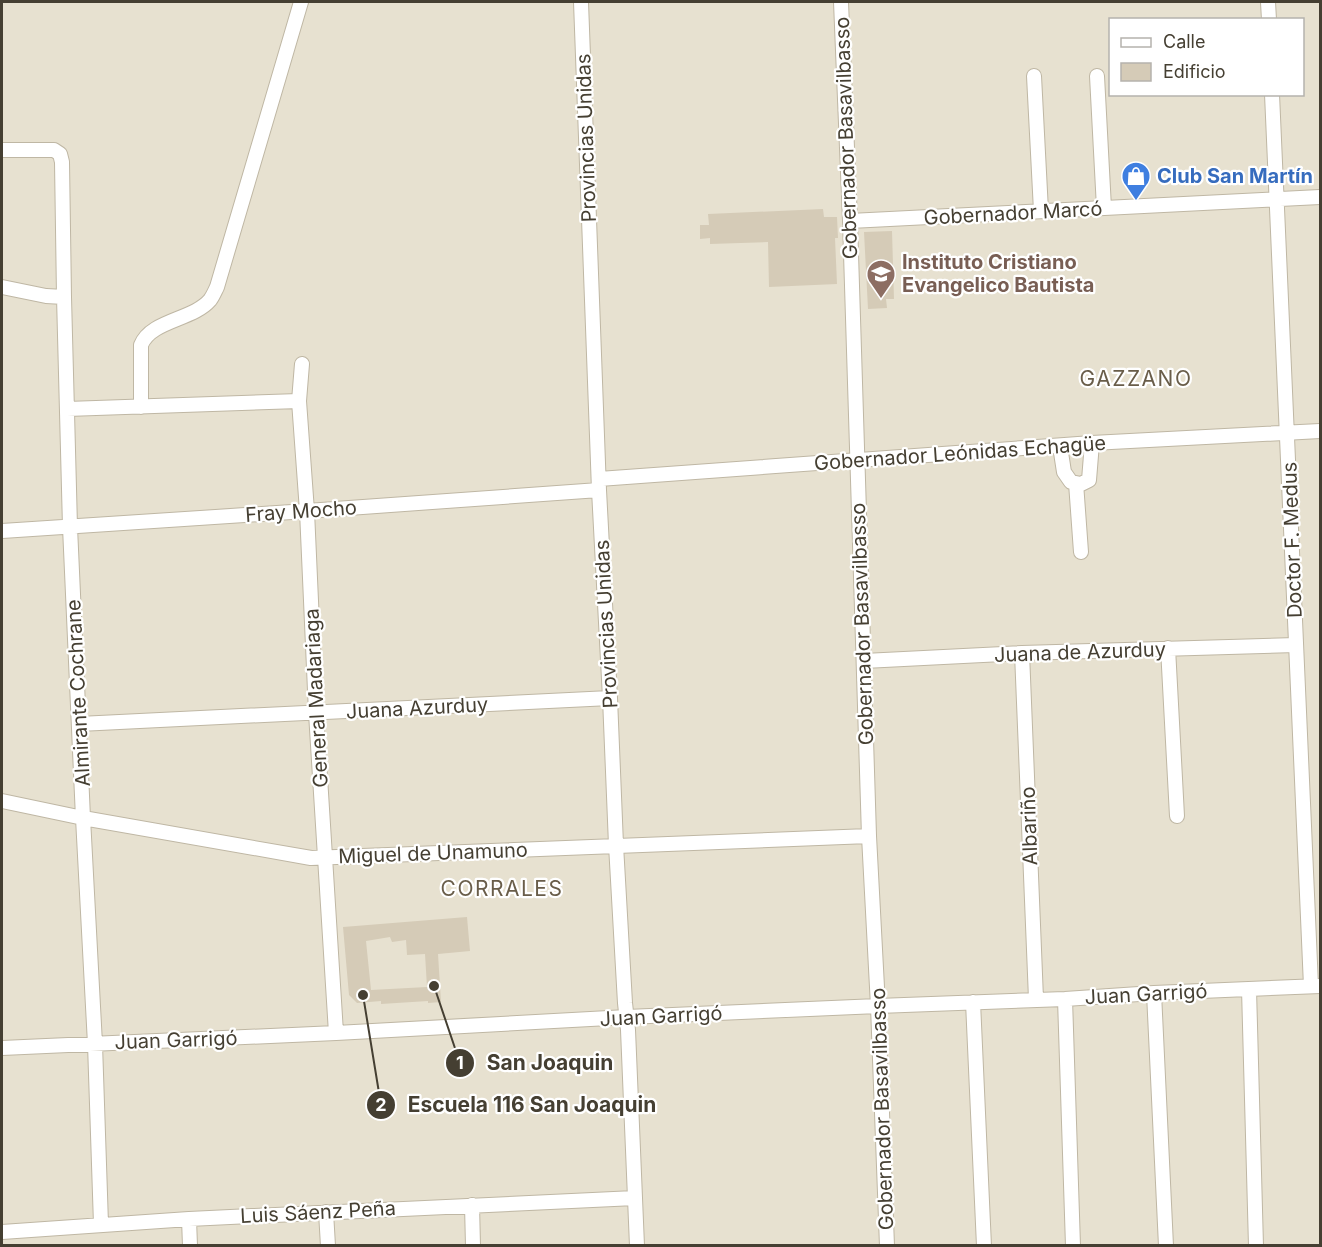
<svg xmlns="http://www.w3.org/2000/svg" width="1322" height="1247" font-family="Inter,sans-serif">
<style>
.residential{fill:#e7e1d0;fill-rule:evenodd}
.building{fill:#d5cbb7;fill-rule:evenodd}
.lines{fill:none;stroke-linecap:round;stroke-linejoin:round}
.minor-casing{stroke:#bfb7a4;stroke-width:16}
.minor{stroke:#fff;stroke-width:14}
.labels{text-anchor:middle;stroke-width:4.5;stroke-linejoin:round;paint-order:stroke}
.street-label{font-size:20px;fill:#453f32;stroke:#fff}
.shop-label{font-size:20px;font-weight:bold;fill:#366cbe;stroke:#fff;text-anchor:start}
.education-label{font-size:20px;font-weight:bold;fill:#785e54;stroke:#fff;text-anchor:start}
.neighbourhood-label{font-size:21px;letter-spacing:1.5px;fill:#695d49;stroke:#fff}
.leader{fill:none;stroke:#453f32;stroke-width:2}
.callout-dot{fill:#453f32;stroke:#fff;stroke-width:2}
.mark-label{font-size:18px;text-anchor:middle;font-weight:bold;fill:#fff}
.callout-label{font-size:21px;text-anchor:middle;font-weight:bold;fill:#453f32;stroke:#fff;stroke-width:4.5;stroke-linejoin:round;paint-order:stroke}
</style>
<rect width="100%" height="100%" fill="#f3efe3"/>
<path class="residential" d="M2,2h1318v1243h-1318zM1110,20h192v74h-192z"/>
<path class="building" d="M823,209l1,8h13l1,21h-3l2,46 -68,3 -1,-45 -58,2v-6l-10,1v-14h9l-1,-11z
M892,231l2,68h-8l1,9 -19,1 -4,-77z
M467,917l3,34 -32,3 3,48 -13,1v-2l-47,3v-3l-24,2 -8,-8 -6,-68zM390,937l2,5 14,-2 1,15 18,-1 2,33 -56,3 -5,-49z"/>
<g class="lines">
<g class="minor-casing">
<path id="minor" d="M581,2l18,488 11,208 6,147 9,158 3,27 9,216
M841,2l9,219 19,615 9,170 9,240
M1268,2l1,18
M1034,76l7,135
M1097,76l7,132
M1272,94l39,892
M2,150h52l6,4 2,8 2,135 6,230 13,291 12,226 6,180
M850,221l470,-24
M2,287l44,9 18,1
M302,364l-3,37 8,110 9,202 20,320
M141,407v-62c10,-25 52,-25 69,-45 3,-4 5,-9 7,-13l84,-285
M67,409l232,-8
M1060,446l4,26 7,10 10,2 8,-4 3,-37
M599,479l493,-36 228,-12
M1076,483l5,69
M2,531l305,-20 292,-21
M1168,648l9,168
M1022,653l14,346
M864,661l158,-8 274,-8
M79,724l531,-26
M2,801l81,17 228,40 558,-22
M1249,989l7,257
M1154,993l12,253
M1065,999l8,247
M973,1002l11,244
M2,1048l334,-15 291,-16 251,-11 187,-7 89,-6 166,-7
M472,1205l1,41
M326,1212l2,34
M189,1219l1,27
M2,1232l187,-13 446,-21"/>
</g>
<use href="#minor" class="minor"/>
</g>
<defs>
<g id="shop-pin" transform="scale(1.5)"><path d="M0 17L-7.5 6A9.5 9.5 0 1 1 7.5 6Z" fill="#3f7fe0" stroke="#fff"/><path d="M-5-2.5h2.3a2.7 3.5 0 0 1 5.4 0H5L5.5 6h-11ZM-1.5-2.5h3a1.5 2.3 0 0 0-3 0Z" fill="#fff"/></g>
<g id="school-pin" transform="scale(1.5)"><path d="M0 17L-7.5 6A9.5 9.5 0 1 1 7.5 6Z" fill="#8d6e63" stroke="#fff"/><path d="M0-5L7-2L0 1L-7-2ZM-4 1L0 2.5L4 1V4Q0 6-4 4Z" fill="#fff"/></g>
</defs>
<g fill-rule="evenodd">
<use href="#shop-pin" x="1136" y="176"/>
<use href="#school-pin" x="881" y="274"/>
</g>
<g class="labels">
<g class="street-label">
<text transform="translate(586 138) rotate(-92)" y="7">Provincias Unidas</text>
<text transform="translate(846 138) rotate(-92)" y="7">Gobernador Basavilbasso</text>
<text transform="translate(1013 213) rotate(-3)" y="7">Gobernador Marcó</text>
<text transform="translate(960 453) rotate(-4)" y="7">Gobernador Leónidas Echagüe</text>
<text transform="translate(301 511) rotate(-4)" y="7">Fray Mocho</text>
<text transform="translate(1292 540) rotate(-92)" y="7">Doctor F. Medus</text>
<text transform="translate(606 624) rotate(-93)" y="7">Provincias Unidas</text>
<text transform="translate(862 624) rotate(-92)" y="7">Gobernador Basavilbasso</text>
<text transform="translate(1080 652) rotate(-2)" y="7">Juana de Azurduy</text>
<text transform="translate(78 693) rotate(-93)" y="7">Almirante Cochrane</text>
<text transform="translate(316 698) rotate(-93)" y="7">General Madariaga</text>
<text transform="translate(417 708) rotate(-3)" y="7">Juana Azurduy</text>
<text transform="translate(1029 826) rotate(-92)" y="7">Albariño</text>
<text transform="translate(433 853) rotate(-2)" y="7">Miguel de Unamuno</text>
<text transform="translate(1146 994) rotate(-3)" y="7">Juan Garrigó</text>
<text transform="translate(661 1016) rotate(-3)" y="7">Juan Garrigó</text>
<text transform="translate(176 1040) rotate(-2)" y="7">Juan Garrigó</text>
<text transform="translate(882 1109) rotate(-92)" y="7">Gobernador Basavilbasso</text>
<text transform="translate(318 1212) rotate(-3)" y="7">Luis Sáenz Peña</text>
</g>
<g class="shop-label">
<text x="1157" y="183">Club San Martín</text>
</g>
<g class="education-label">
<text x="902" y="269">Instituto Cristiano<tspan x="902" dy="23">Evangelico Bautista</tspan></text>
</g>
<g class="neighbourhood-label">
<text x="1136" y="386">GAZZANO</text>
<text x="502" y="896">CORRALES</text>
</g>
</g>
<path class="leader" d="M434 986L460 1063M363 995L381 1105"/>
<g class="callout-dot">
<circle cx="434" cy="986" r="6"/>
<circle cx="363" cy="995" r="6"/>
<circle cx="460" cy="1063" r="15"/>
<circle cx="381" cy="1105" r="15"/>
</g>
<g class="mark-label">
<text x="460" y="1069">1</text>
<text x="381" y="1111">2</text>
</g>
<g class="callout-label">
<text x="550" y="1070">San Joaquin</text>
<text x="532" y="1112">Escuela 116 San Joaquin</text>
</g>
<rect width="1322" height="1247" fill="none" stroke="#453f32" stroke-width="6"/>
<rect x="1109" y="18" width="195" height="78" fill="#ffffff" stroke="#b5b2ad" stroke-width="1.5"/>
<rect x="1121" y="38" width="30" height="9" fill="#ffffff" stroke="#b5b2ad" stroke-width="1.5"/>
<text x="1163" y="48" font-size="18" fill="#453f32">Calle</text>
<rect x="1121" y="63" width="30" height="18" fill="#d5cbb7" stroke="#b5b2ad" stroke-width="1.5"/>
<text x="1163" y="78" font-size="18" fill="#453f32">Edificio</text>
</svg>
